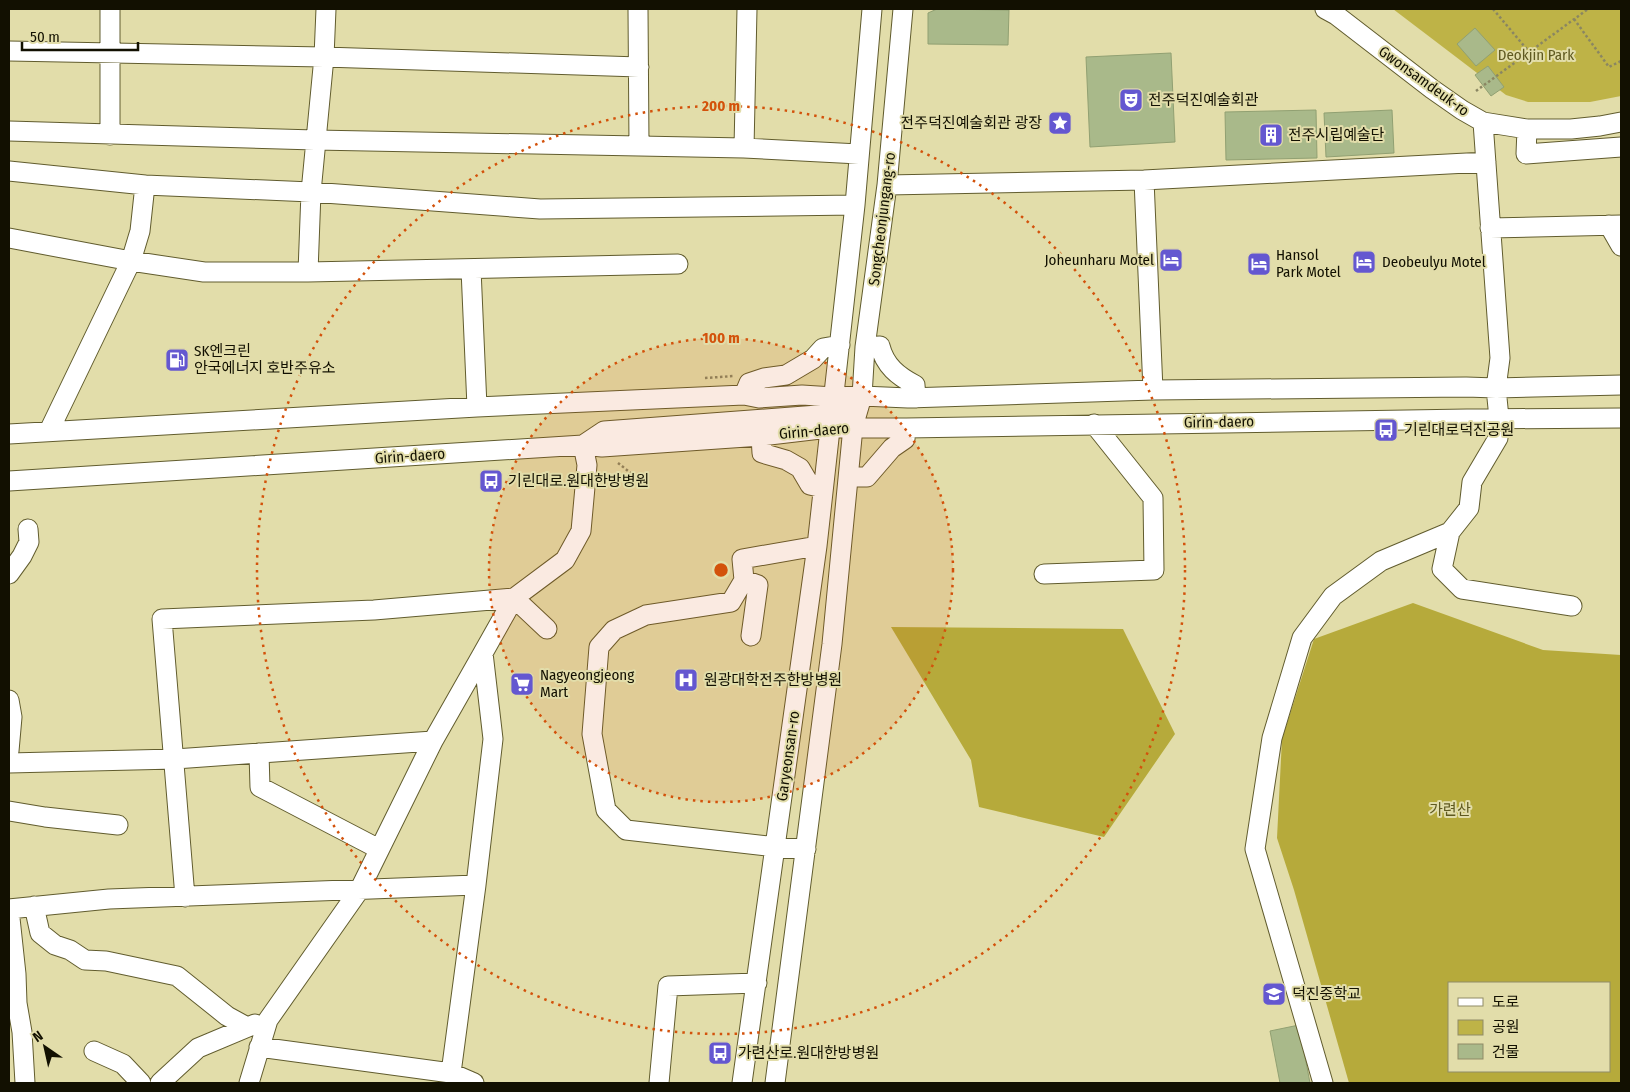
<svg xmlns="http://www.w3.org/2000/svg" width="1630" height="1092" font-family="'Fira Sans Condensed','Noto Sans KR',sans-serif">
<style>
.green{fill:#beb347}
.forest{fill:#b6aa3b;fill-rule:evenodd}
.building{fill:#a9b98a;stroke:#91a072}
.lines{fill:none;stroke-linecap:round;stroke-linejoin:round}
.minor-casing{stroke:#615c2e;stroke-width:21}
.path{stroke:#8a8662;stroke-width:2.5;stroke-dasharray:2.5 2.5;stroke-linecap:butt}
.minor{stroke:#fff;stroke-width:19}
.ring{fill:none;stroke:#d3520b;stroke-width:2.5;stroke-dasharray:2.5 5}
.labels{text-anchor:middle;stroke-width:4;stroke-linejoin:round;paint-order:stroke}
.park-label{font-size:15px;fill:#5f5920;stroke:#e2ddaa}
.street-label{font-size:15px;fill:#121001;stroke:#e2ddaa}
.poi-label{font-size:15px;fill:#121001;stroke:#e2ddaa;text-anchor:start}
.centre{fill:#d3520b;stroke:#e2ddaa;stroke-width:2.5}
.ring-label{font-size:15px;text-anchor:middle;font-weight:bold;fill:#d3520b;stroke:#e2ddaa;stroke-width:4;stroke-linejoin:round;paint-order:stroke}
</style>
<rect width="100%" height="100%" fill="#e2ddaa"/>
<path class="green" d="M1393,9h228v87l-31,6h-62l-22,-7z"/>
<path class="forest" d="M1413,603l130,47 78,5v428h-272l-55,-193 -17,-52 5,-99 32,-100zM1449,983h160v88h-160z
M891,627l232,2 52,105 -71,103 -125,-30 -8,-47z"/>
<path class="building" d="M937,9l72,1 -1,35 -80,-1v-31z
M1475,28l20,22 -19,16 -19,-22z
M1171,53l4,89 -85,5 -4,-90z
M1488,66l16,21 -13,9 -16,-21z
M1316,110l1,48 -91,2 -1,-48z
M1392,110l2,43 -68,4 -2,-44z
M1299,1025l11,58h-30l-10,-52z"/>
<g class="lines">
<g class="minor-casing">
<path id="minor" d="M110,9v126
M638,9l1,137
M1325,9l11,6 96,74 30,21 21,12 44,7h44l29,-3 21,-4
M9,51l315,6 315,10
M1527,129l-1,25 95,-7
M9,131l306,9 429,8 115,6
M744,148l3,-139
M9,171l136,14 166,7 229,17 315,-4
M1144,180l9,210
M887,185l257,-5 342,-18
M1609,225l12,21
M1490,228l131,-3
M9,238l122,23 73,11h104l370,-8
M471,269l6,138
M308,272l3,-80 13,-135 2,-48
M865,347l15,-1c5,20 18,30 35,39l1,13
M744,395l5,-12 15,-5 22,-3 27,-16 10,-11 17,-3
M49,431l82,-170 9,-30 5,-46
M9,434l468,-27 267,-12 15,3 43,-3 31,2 29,-1 46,2 245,-8 313,-3 30,1 125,-3
M761,436l1,17 24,7 14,8 10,17 13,3
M849,477h18l25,-29 13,-9 1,-11
M9,481l574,-36 19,2 159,-11 68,-8h77l561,-9 154,-1
M1450,532l-8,37 20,20 110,17
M9,574l13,-18 7,-14 -1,-13
M1044,574l110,-4 -1,-72 -59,-74
M744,580l-13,22 -85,13 -32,15 -15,17 -7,87 14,76 20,20 150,17 30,2
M751,636l7,-51 -14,-5 -2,-21 75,-13
M9,700l3,17 -3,34
M433,741l50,-88
M259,753l1,34 119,62
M9,763l166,-4 258,-18 -73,148 -92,131 -19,63
M9,811l36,6 73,8
M476,885l17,-146 -10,-86 31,-55 51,-38 16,-29 6,-66 -4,-20 21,-14 227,-17 10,-4
M185,897l-23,-278 212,-9 140,-12 33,31
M34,906l6,27 15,12 15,5 15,10 21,1 71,15 50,40 20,11
M9,909l100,-10 367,-14 -25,188
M9,909l7,65 1,29 5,29 3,51
M259,1047l192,26 23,10
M94,1051l29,13 18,19
M160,1083l38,-35 57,-24
M659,1083l9,-97 89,-3
M742,1083l75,-537 38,-341 17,-196
M775,1083l57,-439 21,-217 9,-31 3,-49 22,-162 16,-176
M1323,1083l-68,-234 17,-111 30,-100 31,-42 48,-35 69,-29 19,-24 3,-26 26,-44 1,-20 -3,-30 4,-30 -17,-236"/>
</g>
<path class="path" d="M1493,9l37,44
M1574,19l35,48 12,-6
M1476,91l112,-82
M705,378l29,-2
M618,463l14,11"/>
<use href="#minor" class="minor"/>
</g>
<circle cx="721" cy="570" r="232" fill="#d3520b" fill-opacity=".12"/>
<g class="ring">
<circle cx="721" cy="570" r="232"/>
<circle cx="721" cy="570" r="464"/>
</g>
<defs>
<g id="theatre-square" transform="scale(1.25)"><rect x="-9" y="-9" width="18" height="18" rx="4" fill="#6457d0" stroke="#e2ddaa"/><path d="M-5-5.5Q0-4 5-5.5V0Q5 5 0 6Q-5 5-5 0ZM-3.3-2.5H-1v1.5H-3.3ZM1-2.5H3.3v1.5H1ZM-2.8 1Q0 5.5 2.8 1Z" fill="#fff"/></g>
<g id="sight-square" transform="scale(1.25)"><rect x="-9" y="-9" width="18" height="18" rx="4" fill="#6457d0" stroke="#e2ddaa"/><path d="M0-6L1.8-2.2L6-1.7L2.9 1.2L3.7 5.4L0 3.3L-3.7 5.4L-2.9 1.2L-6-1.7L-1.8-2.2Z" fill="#fff"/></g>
<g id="building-square" transform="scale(1.25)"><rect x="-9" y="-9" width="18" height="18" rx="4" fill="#6457d0" stroke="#e2ddaa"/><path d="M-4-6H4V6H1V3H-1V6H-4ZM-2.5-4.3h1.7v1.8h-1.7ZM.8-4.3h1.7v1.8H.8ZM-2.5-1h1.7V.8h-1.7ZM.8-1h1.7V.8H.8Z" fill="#fff"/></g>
<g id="hotel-square" transform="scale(1.25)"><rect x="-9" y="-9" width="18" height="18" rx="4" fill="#6457d0" stroke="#e2ddaa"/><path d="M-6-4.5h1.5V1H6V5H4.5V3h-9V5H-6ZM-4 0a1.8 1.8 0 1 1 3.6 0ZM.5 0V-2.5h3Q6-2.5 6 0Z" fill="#fff"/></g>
<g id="fuel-square" transform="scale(1.25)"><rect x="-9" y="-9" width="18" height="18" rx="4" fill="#6457d0" stroke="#e2ddaa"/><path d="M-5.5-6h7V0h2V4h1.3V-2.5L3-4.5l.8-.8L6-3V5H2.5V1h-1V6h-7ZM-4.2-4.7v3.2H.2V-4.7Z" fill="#fff"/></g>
<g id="bus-square" transform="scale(1.25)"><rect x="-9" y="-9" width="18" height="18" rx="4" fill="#6457d0" stroke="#e2ddaa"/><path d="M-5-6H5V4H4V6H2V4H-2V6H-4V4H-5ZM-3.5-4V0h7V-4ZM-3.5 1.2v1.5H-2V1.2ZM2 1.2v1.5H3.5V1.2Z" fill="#fff"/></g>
<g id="hospital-square" transform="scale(1.25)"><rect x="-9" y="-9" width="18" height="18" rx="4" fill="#6457d0" stroke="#e2ddaa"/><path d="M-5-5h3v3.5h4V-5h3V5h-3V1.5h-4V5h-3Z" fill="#fff"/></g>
<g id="supermarket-square" transform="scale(1.25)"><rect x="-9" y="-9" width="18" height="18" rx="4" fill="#6457d0" stroke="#e2ddaa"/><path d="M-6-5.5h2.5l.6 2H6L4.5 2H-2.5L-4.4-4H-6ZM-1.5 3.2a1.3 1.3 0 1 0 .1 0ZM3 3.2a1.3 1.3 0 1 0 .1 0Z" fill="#fff"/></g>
<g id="school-square" transform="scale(1.25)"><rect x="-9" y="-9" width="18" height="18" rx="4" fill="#6457d0" stroke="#e2ddaa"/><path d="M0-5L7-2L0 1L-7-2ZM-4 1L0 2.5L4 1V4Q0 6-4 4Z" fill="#fff"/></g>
</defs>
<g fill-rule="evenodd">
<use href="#theatre-square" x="1131" y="100"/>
<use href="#sight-square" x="1060" y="123"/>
<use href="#building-square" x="1271" y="135"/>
<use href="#hotel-square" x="1171" y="260"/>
<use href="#hotel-square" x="1364" y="262"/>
<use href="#hotel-square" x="1259" y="264"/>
<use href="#fuel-square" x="177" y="360"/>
<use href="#bus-square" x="1386" y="430"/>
<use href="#bus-square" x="491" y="481"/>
<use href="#hospital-square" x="686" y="680"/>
<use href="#supermarket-square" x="522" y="684"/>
<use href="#school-square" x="1274" y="994"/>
<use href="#bus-square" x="720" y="1053"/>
</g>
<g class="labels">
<g class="park-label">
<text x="1536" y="60">Deokjin Park</text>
<text x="1450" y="815">가련산</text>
</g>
<g class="street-label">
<text transform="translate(1424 81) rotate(36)" y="5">Gwonsamdeuk-ro</text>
<text transform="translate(882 219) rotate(-83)" y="5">Songcheonjungang-ro</text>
<text transform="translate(1219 422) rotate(-1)" y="5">Girin-daero</text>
<text transform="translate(814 431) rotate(-5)" y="5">Girin-daero</text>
<text transform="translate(410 456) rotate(-4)" y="5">Girin-daero</text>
<text transform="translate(788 756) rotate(-82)" y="5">Garyeonsan-ro</text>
</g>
<g class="poi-label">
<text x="1148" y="105">전주덕진예술회관</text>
<text x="1042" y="128" text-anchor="end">전주덕진예술회관 광장</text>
<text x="1288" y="140">전주시립예술단</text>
<text x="1276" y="260">Hansol<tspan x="1276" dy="17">Park Motel</tspan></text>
<text x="1154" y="265" text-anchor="end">Joheunharu Motel</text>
<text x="1382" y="267">Deobeulyu Motel</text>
<text x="194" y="356">SK엔크린<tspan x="194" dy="17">안국에너지 호반주유소</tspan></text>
<text x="1404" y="435">기린대로덕진공원</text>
<text x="508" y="486">기린대로.원대한방병원</text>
<text x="540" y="680">Nagyeongjeong<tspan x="540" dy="17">Mart</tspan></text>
<text x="704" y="685">원광대학전주한방병원</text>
<text x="1292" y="999">덕진중학교</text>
<text x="738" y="1058">가련산로.원대한방병원</text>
</g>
</g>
<circle cx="721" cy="570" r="8" class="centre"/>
<g class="ring-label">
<text x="721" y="111">200 m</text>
<text x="721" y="343">100 m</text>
</g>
<rect width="1630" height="1092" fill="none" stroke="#121001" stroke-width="20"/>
<rect x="1448" y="982" width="162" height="90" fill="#e2ddaa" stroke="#8f8b66"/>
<rect x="1458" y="998" width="25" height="8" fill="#ffffff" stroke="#8f8b66"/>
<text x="1492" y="1007" font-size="15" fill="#121001">도로</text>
<rect x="1458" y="1020" width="25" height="15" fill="#beb347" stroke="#8f8b66"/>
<text x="1492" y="1032" font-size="15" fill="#121001">공원</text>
<rect x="1458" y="1044" width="25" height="15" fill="#a9b98a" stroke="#8f8b66"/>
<text x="1492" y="1057" font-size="15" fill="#121001">건물</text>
<g transform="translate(45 1047) rotate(326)" stroke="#e2ddaa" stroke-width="4" paint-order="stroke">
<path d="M0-4L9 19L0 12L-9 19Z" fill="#121001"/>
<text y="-8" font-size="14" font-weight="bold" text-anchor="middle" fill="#121001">N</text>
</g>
<path d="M22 42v8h116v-8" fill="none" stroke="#121001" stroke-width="2.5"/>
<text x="30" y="42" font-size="15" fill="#121001" stroke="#e2ddaa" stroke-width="4" paint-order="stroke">50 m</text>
</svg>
